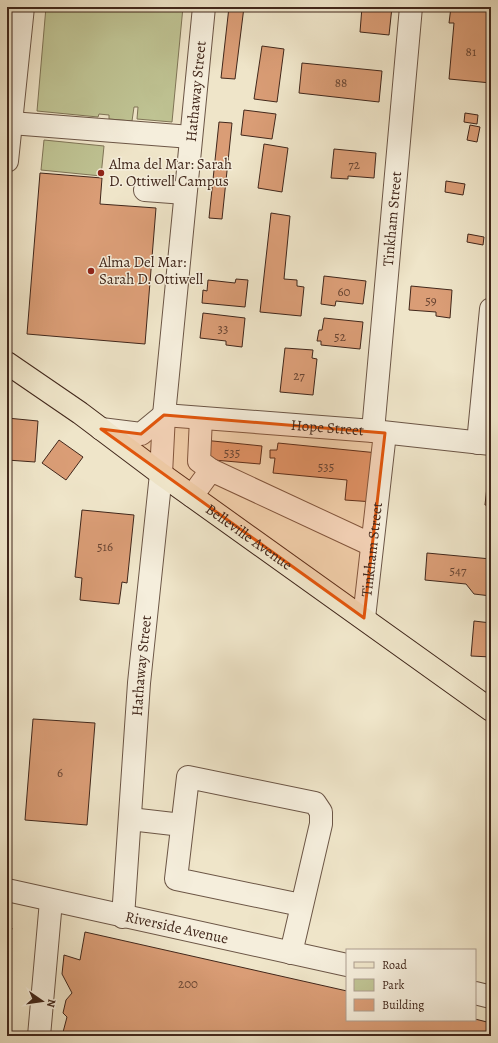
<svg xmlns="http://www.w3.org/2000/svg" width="498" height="1043" font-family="Alegreya,serif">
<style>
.green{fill:#bfc393;stroke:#807557}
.building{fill:#da9d76;stroke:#41271b}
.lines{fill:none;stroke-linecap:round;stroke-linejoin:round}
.minor-casing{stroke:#6c5646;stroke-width:24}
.major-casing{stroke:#41271b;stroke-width:24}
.minor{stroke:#f5eedc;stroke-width:22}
.major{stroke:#efe5c9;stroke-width:22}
.marked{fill:#e0560d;fill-opacity:0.2;stroke:#e0560d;stroke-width:3;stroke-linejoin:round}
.poi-dot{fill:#8f2418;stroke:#f5eedc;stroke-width:1.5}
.labels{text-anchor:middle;stroke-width:3;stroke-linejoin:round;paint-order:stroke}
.number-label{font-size:13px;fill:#674432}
.street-label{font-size:15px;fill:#41271b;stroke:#f5eedc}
.poi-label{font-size:15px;fill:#41271b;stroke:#f5eedc;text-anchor:start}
</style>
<rect width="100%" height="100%" fill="#efe5c9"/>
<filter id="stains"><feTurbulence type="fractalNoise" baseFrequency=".005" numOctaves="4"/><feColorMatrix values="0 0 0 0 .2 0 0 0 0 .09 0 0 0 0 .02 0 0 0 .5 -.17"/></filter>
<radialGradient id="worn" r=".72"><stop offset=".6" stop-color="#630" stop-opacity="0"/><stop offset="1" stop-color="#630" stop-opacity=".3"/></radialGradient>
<path class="green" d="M46,7h137l-11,115 -35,-3 1,-12h-4l-2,14 -23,-2v-4l-10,-1 -1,3 -61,-6z
M44,140l60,6 -3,30 -60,-6z"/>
<path class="building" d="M229,7h15l-9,72 -14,-1z
M267,7h24l-1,3z
M362,7h30l-3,28 -29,-3z
M451,7h40v76l-42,-4 5,-56h-5z
M262,46l22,3 -7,53 -23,-3z
M302,63l80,8 -3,31 -80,-9z
M244,110l32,4 -4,25 -31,-4z
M465,113l13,2 -1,9 -13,-2z
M219,122l13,1 -10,96 -13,-1z
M470,125l10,2 -3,15 -10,-2z
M264,144l24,4 -6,44 -24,-4z
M334,149l42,4 -2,25 -26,-2v3l-17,-1z
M40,173l62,5 -2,26 56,4 -11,136 -118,-10z
M446,181l19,3 -2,11 -18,-3z
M271,213l19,3 -6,63 13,1v6l7,1 -3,29 -41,-4z
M468,234l16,3 -1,8 -16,-3z
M324,276l42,5 -3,23 -27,-3 -1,5 -14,-2z
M236,279l12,1 -3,27 -43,-4 1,-13 4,1 1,-11 27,3z
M411,286l41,4 -2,28 -14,-2v-4l-27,-2z
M203,313l42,5 -3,29 -16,-2v-4l-26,-3z
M324,318l39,4 -3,27 -39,-4v-4h-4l2,-11h3z
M285,348l28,2 -1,8 5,1 -4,36 -33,-3z
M7,418l31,3 -3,41 -28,-2z
M59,440l24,17 -17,23 -24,-17z
M203,440l59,6 -2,18 -58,-5z
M278,443l100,10 -4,49 -29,-2 2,-20 -74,-7 2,-15h-5v-8h7z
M489,468h2v38l-6,-1z
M82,510l52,5 -7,68 -5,-1 -3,22 -39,-4 2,-22 -7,-1z
M427,553l64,6v37l-17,-2 -8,-10 -41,-4z
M474,621l17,2v34l-20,-1z
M33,719l62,4 -8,102 -62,-5z
M7,927l5,1 -5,20z
M85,932l262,59v29l128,-1 16,4v13h-429l5,-19 -4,-4 3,-13 6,-7 -10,-19 2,-19 16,5z"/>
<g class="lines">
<g class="minor-casing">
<g id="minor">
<path d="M11,123l180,14"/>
<path d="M7,161l16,-154"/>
<path d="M145,190l40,3"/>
<path d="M201,418l-2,43 12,9"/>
<path id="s1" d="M101,429l40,5 23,-19 209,16 118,13"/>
<path id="s2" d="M373,431l38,-424"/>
<path d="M478,443l13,-134"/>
<path d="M192,496l19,-26 161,75"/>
<path id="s3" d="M364,618l21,-185"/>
<path d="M130,819l52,6"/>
<path id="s4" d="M7,890l340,75"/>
<path id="s5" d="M123,917l16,-234 22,-209 3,-59 40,-408"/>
<path d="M291,953l30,-129v-12l-6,-9 -127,-26 -12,102 125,26"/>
<path d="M475,993l16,4"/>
<path d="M39,1036l12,-135"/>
</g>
</g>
<g class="major-casing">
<g id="major">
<path id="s6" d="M7,363l73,50 81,61 330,236"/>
</g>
</g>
<use href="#minor" class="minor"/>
<use href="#major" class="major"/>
</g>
<path class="marked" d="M164,415l221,18 -21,185 -263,-189 40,5z"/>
<g class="poi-dot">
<circle cx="101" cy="173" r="4"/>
<circle cx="91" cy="271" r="4"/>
</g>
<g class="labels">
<g class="number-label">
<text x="471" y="56">81</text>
<text x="341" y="87">88</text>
<text x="354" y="169">72</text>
<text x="344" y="296">60</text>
<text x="431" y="305">59</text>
<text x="223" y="333">33</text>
<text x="340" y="341">52</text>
<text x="299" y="380">27</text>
<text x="232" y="457">535</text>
<text x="326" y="471">535</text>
<text x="105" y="551">516</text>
<text x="458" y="575">547</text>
<text x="60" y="777">6</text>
<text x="188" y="988">200</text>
</g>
<g class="street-label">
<text dy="5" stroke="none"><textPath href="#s5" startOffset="829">Hathaway Street</textPath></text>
<text dy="5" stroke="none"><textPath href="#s2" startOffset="213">Tinkham Street</textPath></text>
<text dy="5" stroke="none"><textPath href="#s1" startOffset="234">Hope Street</textPath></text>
<text dy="5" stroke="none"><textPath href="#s6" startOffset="298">Belleville Avenue</textPath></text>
<text dy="5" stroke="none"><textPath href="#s3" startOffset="69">Tinkham Street</textPath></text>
<text dy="5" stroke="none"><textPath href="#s5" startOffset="252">Hathaway Street</textPath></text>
<text dy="5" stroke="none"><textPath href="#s4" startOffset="174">Riverside Avenue</textPath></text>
</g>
<g class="poi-label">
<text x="109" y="169">Alma del Mar: Sarah<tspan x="109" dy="17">D. Ottiwell Campus</tspan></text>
<text x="99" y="267">Alma Del Mar:<tspan x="99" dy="17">Sarah D. Ottiwell</tspan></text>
</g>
</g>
<rect width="498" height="1043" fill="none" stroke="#efe5c9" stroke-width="24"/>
<rect x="8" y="8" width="482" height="1027" fill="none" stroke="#41271b" stroke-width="2"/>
<rect x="12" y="12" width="474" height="1019" fill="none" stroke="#41271b"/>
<rect x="346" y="949" width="130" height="72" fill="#f5eedc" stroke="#ad9e8f"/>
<rect x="354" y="962" width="20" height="6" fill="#efe5c9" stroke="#ad9e8f"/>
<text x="382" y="969" font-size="12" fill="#41271b">Road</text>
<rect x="354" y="979" width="20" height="12" fill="#bfc393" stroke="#ad9e8f"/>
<text x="382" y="989" font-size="12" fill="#41271b">Park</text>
<rect x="354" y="999" width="20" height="12" fill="#da9d76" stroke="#ad9e8f"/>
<text x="382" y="1009" font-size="12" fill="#41271b">Building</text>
<g transform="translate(42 1001) rotate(103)" stroke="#f5eedc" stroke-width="3" paint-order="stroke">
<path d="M0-3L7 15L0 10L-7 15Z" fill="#41271b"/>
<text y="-6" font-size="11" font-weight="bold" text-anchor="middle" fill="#41271b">N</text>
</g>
<rect width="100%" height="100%" filter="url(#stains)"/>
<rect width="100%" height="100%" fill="url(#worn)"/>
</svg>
